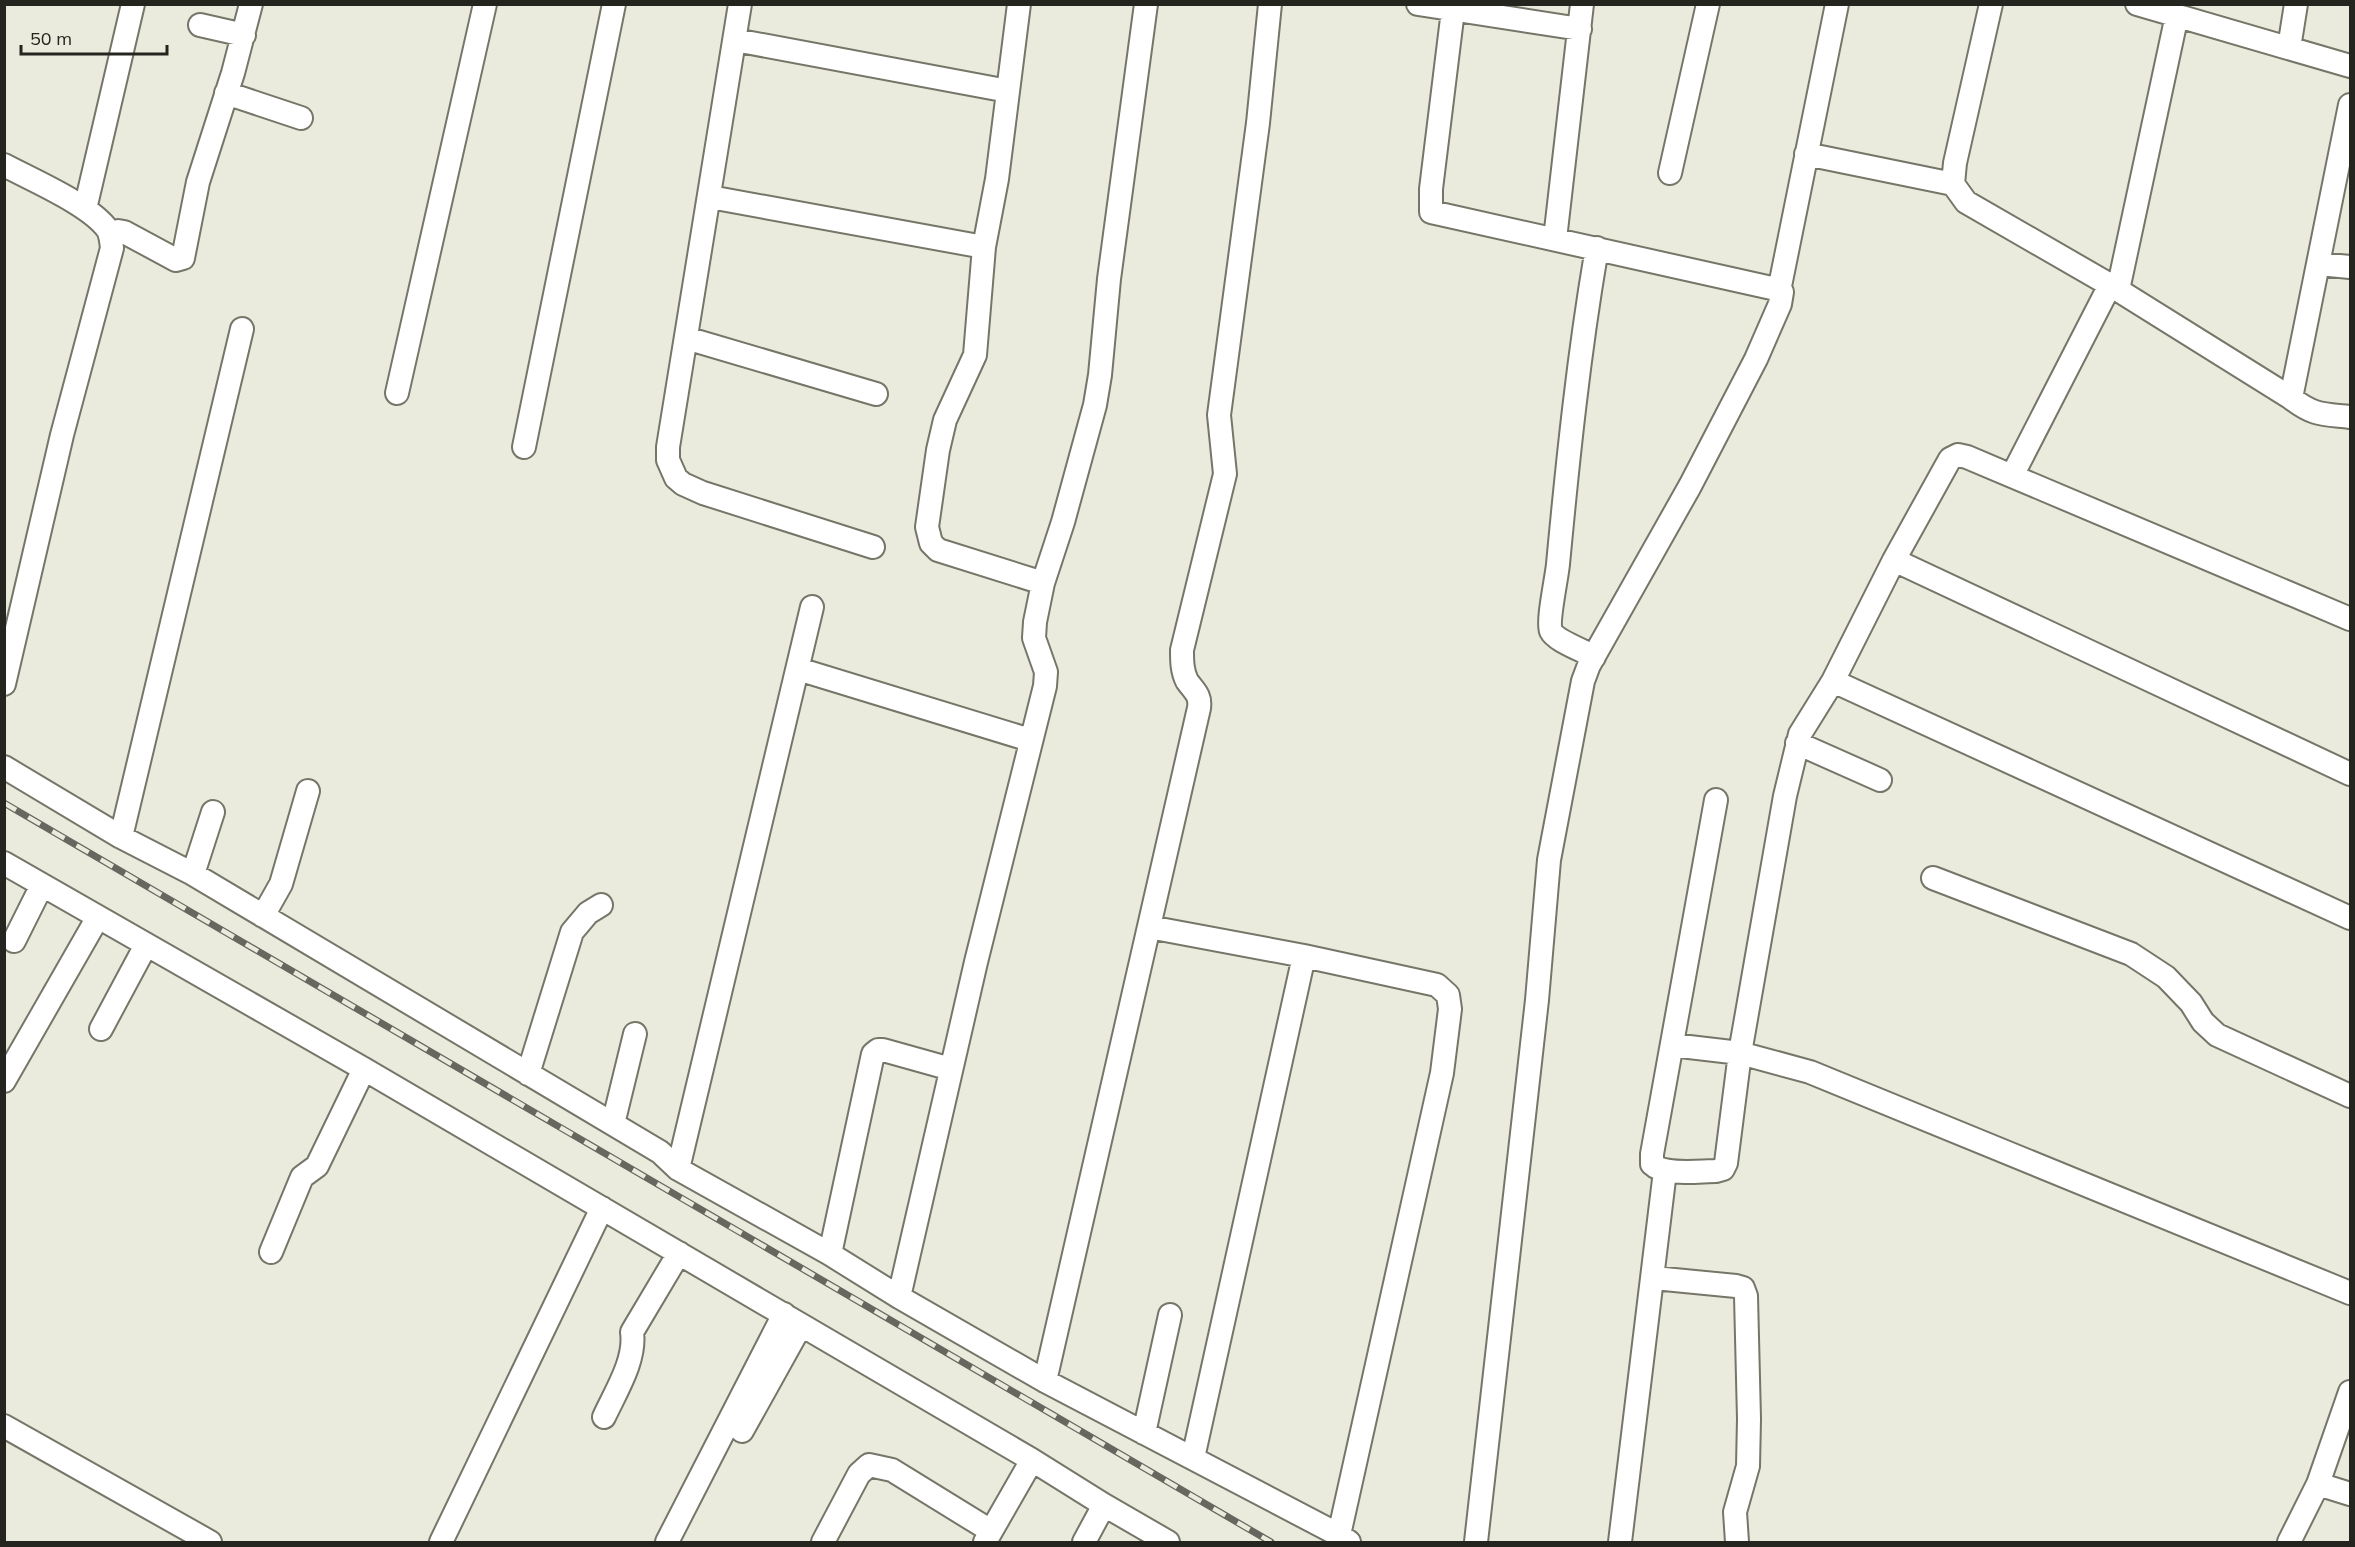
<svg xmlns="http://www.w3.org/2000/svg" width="2355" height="1547" font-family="Mulish,sans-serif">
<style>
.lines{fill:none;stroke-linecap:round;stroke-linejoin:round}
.minor-casing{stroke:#757568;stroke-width:26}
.minor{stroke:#fff;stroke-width:22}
.rail-casing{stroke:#67675f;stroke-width:7}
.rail{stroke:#eaebdc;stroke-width:4.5;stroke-dasharray:14;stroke-linecap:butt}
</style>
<rect width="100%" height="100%" fill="#eaebdc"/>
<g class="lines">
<g class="minor-casing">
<path id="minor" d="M740,4l-72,443v13l8,18 7,6 20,9 170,54
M1019,4l-22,175 -13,68 -9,108 -30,65 -7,30 -11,77 4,16 7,7 105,33
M1418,4l162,25
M1991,4l-36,159 -2,21 13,18 144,83 181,113c23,18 32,16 59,19
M2137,4l213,62
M1453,10l-22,179v23l345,77 4,-3 57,-282
M200,25l44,10
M735,40l273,51
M2289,48l7,-44
M226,93l75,25
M1806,154l147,30
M4,165c28,15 87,40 104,65 3,6 3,11 4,18l-50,187 -58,249
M1670,173l38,-169
M710,197l274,50
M85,209l48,-205
M111,237l7,-6 6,1 52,28 7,-2 15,-76 35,-109 18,-69
M1555,239l27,-235
M2319,264l31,3
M2118,290l59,-275
M686,338l190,56
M397,393l88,-389
M2291,398l59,-293
M524,447l90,-443
M2012,476l98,-191
M1894,560l456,214
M1594,657c-11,-7 -38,-16 -43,-26 -4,-10 6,-54 7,-67 10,-106 21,-212 39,-316
M798,669l232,71
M1833,681l517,237
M1797,743l83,37
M4,767l117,70 72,37 467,278 18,17 152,85 69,43 146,84 294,154 10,7
M1716,800l-64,354v10c12,12 47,7 64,7l7,-2 3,-6 14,-110 45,-257 15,-62 33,-53 61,-121 56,-101 8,-4 9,2 383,162
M121,837l121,-508
M4,863l360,206 668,391 72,45 64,37
M193,874l20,-62
M1933,878l198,76 35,23 25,26 12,19 14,13 133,61
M263,916l18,-32 27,-93
M1149,927l155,29 133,29 11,10 2,14 -8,64 -103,462
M14,941l28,-56
M101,1029l45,-84
M1672,1045l68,8 70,19 540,221
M528,1074l44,-142 16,-19 13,-8
M4,1081l94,-164
M613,1124l22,-90
M678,1169l134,-562
M271,1252l31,-75 15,-11 47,-97
M830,1254l43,-200 5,-4h5l68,19
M1654,1278l82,8 7,2 3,8 3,123 -1,47 -13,46 2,30
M899,1297l77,-335 69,-276 1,-14 -12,-34 1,-16 8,-39 20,-61 32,-117 5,-30 9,-96 37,-275
M1045,1381l154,-673c2,-13 -5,-17 -12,-27 -5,-10 -5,-20 -5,-31l43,-176 -6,-59 39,-292 12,-119
M604,1417c12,-26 32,-57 28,-85l47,-79
M4,1426l206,116
M742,1431l59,-106
M1144,1433l26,-118
M1193,1458l111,-502
M2318,1484l32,10
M441,1542l161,-334
M667,1542l117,-228
M823,1542l36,-68 10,-9 23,5 99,61
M985,1542l47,-82
M1084,1542l20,-37
M1476,1542l61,-542 12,-140 34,-179 6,-16 101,-179 66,-127 24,-55 2,-12 -3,-5
M1620,1542l45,-371
M2289,1542l29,-58 32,-92"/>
</g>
<use href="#minor" class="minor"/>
<g class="rail-casing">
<path id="rail" d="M4,803l1267,739"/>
</g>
<use href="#rail" class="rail"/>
</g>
<rect width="2355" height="1547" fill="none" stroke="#252520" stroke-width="12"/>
<path d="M21 45v9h146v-9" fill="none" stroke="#252520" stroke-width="3"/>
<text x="30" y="45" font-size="18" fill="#252520" stroke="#eaebdc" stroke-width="4.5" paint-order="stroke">50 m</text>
</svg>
